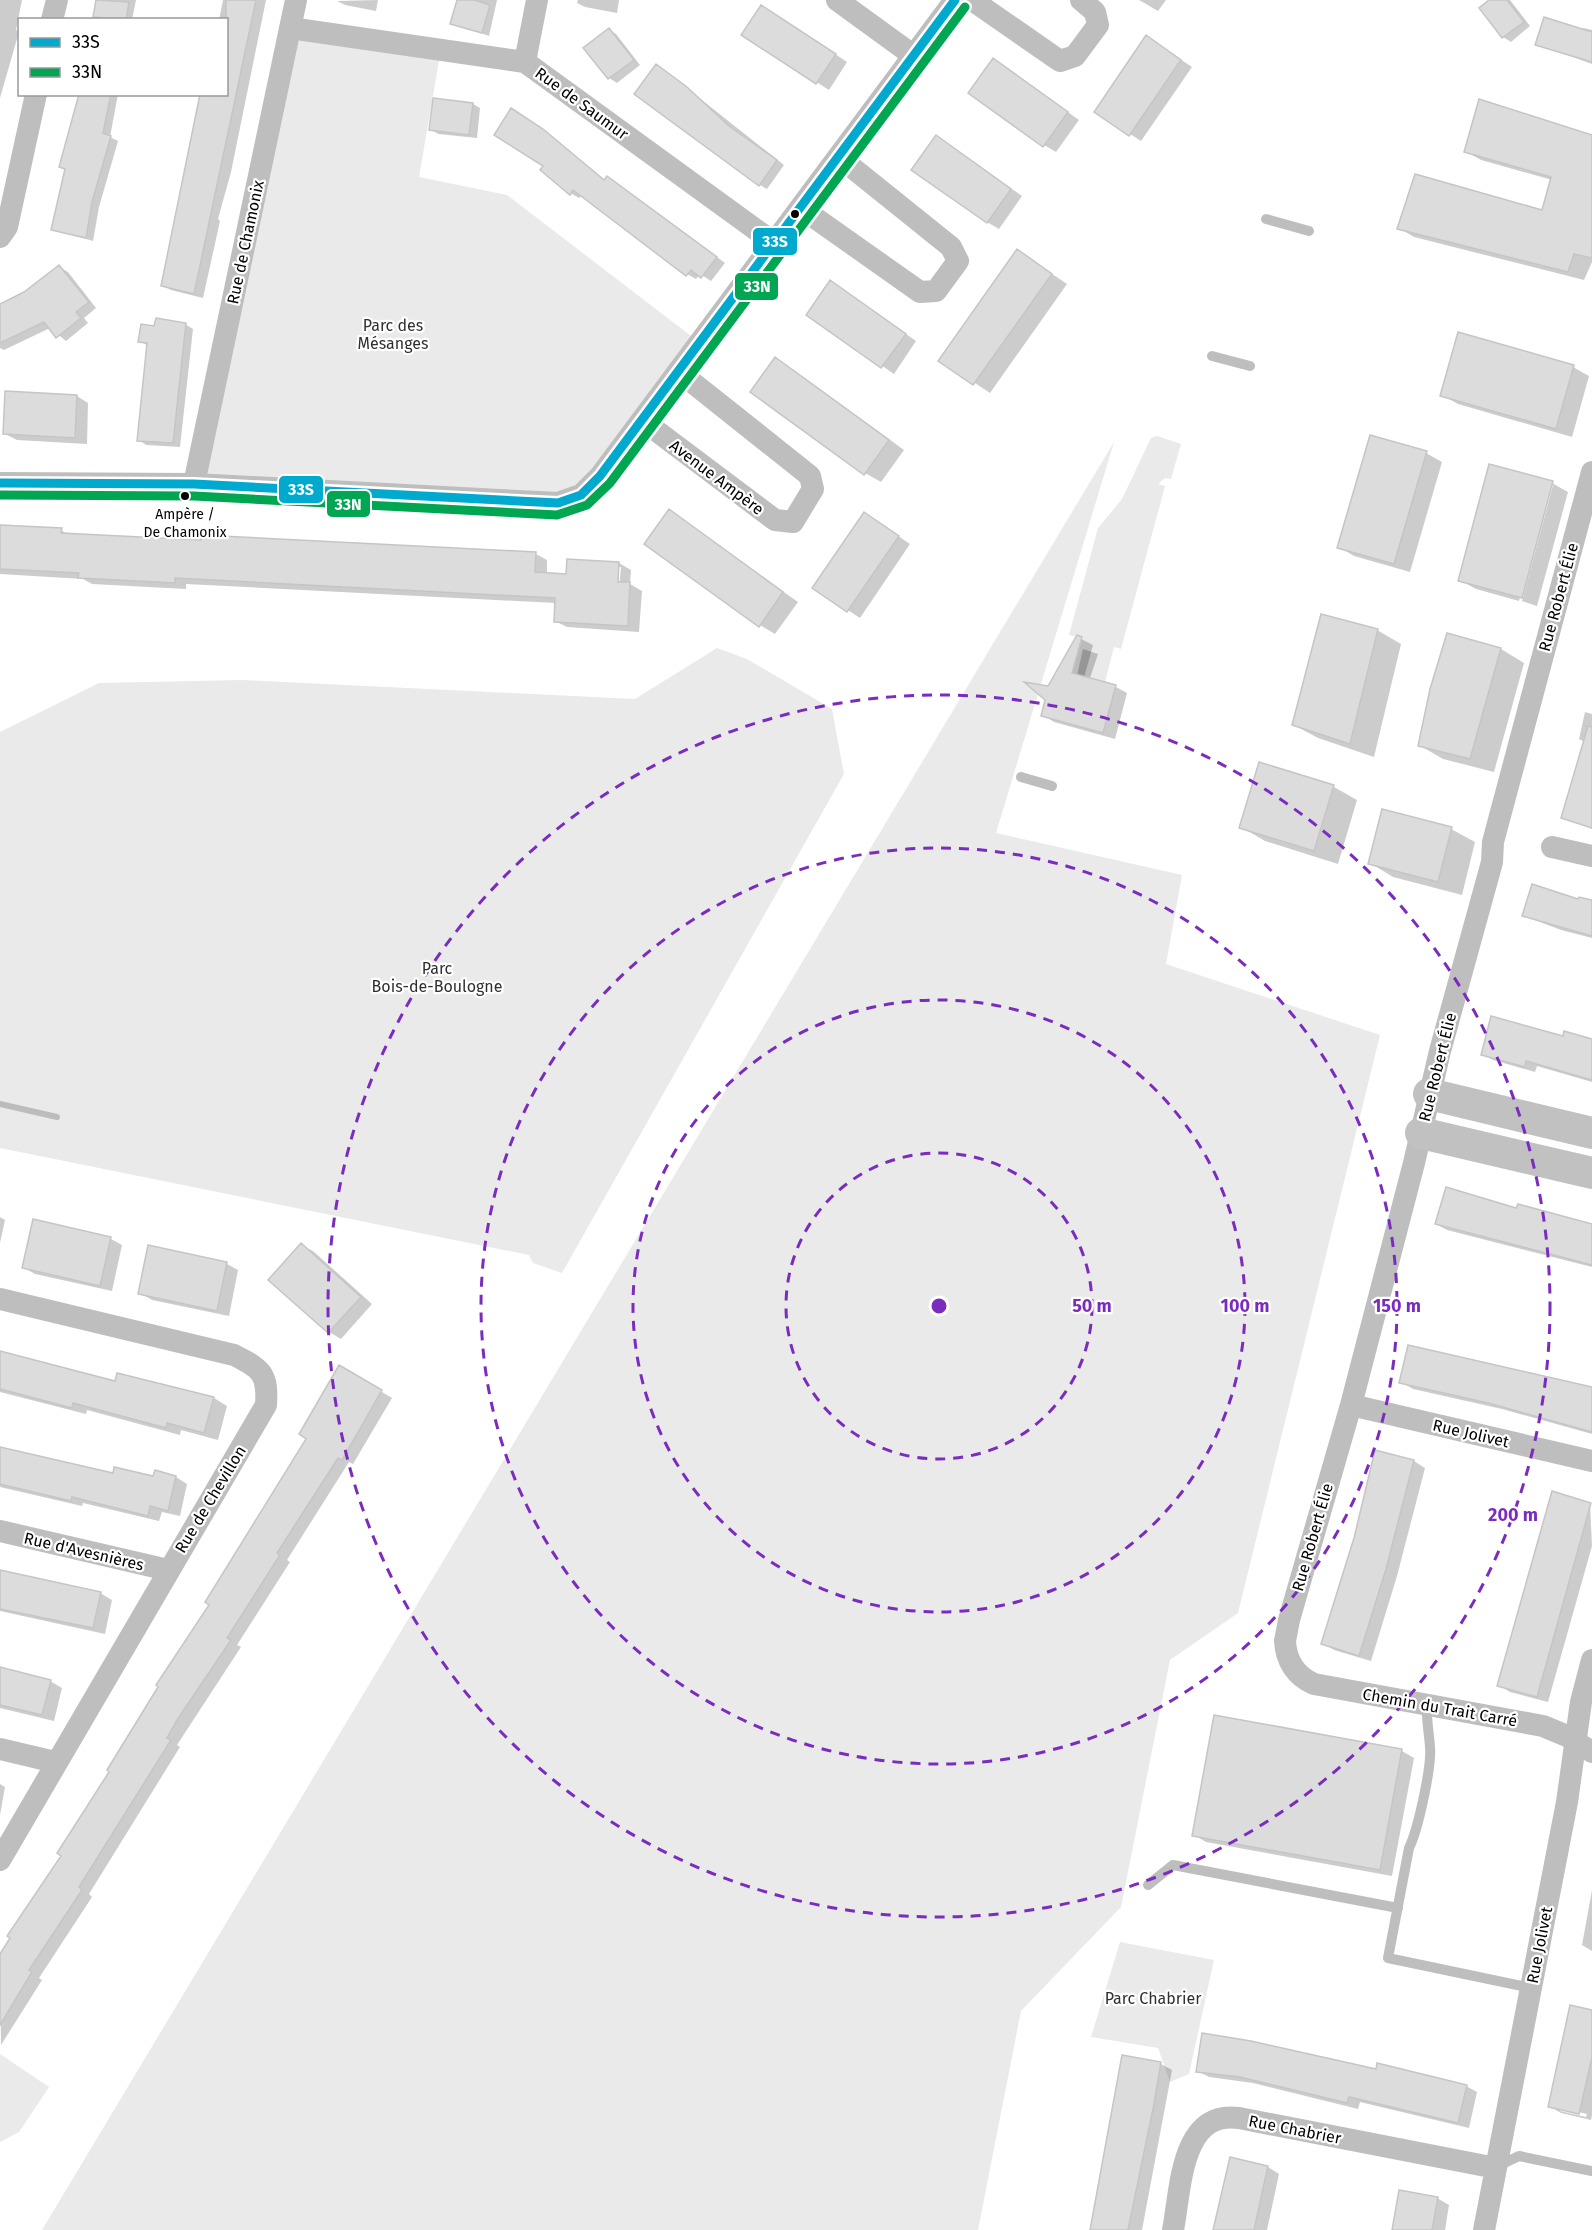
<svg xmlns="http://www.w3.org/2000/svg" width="1592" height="2230" font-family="'Fira Sans',sans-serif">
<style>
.green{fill:#eaeaea}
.water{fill:#bcbcbc}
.shadow{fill:#0003;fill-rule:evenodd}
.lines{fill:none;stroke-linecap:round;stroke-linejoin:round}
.stream{stroke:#bcbcbc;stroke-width:6}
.building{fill:#dcdcdc;stroke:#c5c5c5;stroke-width:1.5}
.lane{stroke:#bebebe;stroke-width:10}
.street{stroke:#bebebe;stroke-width:22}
.secondary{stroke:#c1c1c1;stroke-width:32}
.bus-1-casing{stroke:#fff;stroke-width:14}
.bus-2-casing{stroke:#fff;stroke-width:14}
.bus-1{stroke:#00a9ce;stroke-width:9}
.bus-2{stroke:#00a651;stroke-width:9}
.ring{fill:none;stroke:#7b2cbf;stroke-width:3;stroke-dasharray:10 8}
.bus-dot{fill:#000;stroke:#fff;stroke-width:2}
.labels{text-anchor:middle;stroke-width:4.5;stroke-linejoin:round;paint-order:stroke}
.bus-label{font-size:14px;fill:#000;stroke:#fff}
.street-label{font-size:16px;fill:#000;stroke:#fff}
.park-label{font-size:16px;fill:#2f2f2f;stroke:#fff}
.centre{fill:#7b2cbf;stroke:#fff;stroke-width:3}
.ring-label{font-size:18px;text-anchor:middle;font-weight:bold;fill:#7b2cbf;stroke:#fff;stroke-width:4.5;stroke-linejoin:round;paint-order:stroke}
.line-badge{stroke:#fff;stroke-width:2}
.badge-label{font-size:16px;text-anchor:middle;font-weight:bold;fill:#fff}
</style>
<rect width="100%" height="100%" fill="#fff"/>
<path class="green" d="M290,28l151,21 -22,128 88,18 192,147 -118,153 -387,-11z
M1157,436l24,8 -10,35 -6,-1 -7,6 7,2 -44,163 -7,-2 -9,35 11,3 -8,34 -3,-1 -4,7 4,2 -2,6 -62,-17 4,-16 -3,-3 35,-60 -8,-2 29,-107 24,-29 29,-61z
M1114,442l-118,391 186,42 -16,89 214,71 -142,578 -68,47 -49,247 -100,104 -43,219h-936z
M717,648l30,11 85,50 12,65 -282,499 -29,-10 -4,-8 -529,-107v-416l99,-49 143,-3 393,19z
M1120,1942l94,18 -25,114 -19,8 -12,-34 -67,-11z
M0,2054l49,33 -30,45 -19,10z"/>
<path class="water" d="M1083,649l15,5 -10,30 -12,-4z"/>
<path class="shadow" d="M0,0h22l-6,30 3,2 -19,66z
M99,0h37l-4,20h-37z
M223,0h43l-35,172 -13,47 2,2 -17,77 -32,-8 -9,-5 64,-191v-74h-7z
M378,0l-2,11 -31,-6 -8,-4z
M459,0h38l-8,36 -37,-13z
M578,0h41l-2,13 -32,-6 -8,-4z
M1139,0h27l-8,11z
M1492,0h18l20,26 -19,16 -8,-5 -22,-29z
M773,13l74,49 -18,28 -86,-55z
M1583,28l9,2v34l-55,-20 45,-13z
M609,30l7,4 24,31 -23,18 -8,-5 -23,-30z
M1158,44l34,23 -51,74 -11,-7z
M1005,67l74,53 -23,32 -12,-7z
M664,70l120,95 -17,24 -7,-4z
M80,94h38l-8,43 8,4 -19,66 -6,34 -41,-12z
M473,104l7,4 -3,30 -39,-4 -7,-5z
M511,110l41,26 53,44 2,-2 9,5 109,80 -14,18 -11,-7 -4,5 -9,-5 -105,-79 -3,3 -9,-5z
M1592,137v125l-8,18 -170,-43 -15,-9 144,-16 9,-32 -71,-20 -16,-9z
M948,144l74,52 -23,33 -12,-7z
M1018,251l49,33 -77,109 -50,-33z
M59,267l9,5 28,36 -12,10 4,5 -22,18 -16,-13 -46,22 -4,-2v-42l25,-12z
M842,289l74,52 -22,33 -86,-59z
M185,324l8,5 -13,118 -34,-2 -7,-5 9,-94 -8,-5 15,-13z
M1573,367l16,9 -17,61 -114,-33 -16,-9z
M791,368l113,82 -23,32 -16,-9z
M77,396l11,7 -1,41 -70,-4 -12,-6z
M1426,453l16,9 -32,110 -56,-16 -15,-9z
M1552,483l16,9 -31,114 -15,-5 31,-116h-3l-31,116 -43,-12 -16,-9z
M669,511l129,91 -23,32 -15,-9z
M876,521l34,23 -50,74 -46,-30z
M0,526l61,4 8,5 133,7 334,12 11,6v14l20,1 1,-15 51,3 12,7 -1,14 12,7 -3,41 -72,-5 -12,-6 1,-18 -370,-19v5l-94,-5 -9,-5 -83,-5zM618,567h3l-2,22h-3z
M1377,630l24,14 -27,113 -56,-19 -24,-13z
M1448,635l53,14 23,14 -30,109 -51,-13 -24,-14z
M1081,639l12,6 -9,33 32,9 11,6 -12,46 -61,-17 -11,-7 5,-27z
M1585,712l7,2v115l-30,-11 23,-76 -6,-3z
M1260,764l74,23 23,13 -19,64 -73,-23 -24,-14z
M1451,829l24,13 -13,53 -69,-18 -23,-14z
M1579,901l13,1v36l-31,-8 -37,-14z
M1564,1038l28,3v41l-55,-16 -2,6 -42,-12 -11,-6z
M1517,1210l75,16v41l-145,-37 -11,-6z
M0,1217l5,3 -5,23z
M111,1239l11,6 -10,46 -77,-17 -12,-7z
M301,1245l12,6 59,53 -31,35 -12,-7 -59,-52z
M150,1247l77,17 11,6 -9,46 -77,-16 -12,-7z
M0,1352l116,31 98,15 13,8 -9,34 -37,-10 -1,5 -93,-25 -1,4 -86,-22z
M340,1367l52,31 -39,66 -4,-2 -62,98 3,2 -53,83 4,2 -64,98 3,2 -91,147 3,3 -53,81 3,2 -41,65 -1,-88 63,-102 245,-417z
M1401,1382l191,6v46l-90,-25 -89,-20z
M0,1452l114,23 40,3 2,-6 20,5 11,7 -7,32 -18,-4 -3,9 -76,-18 -1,3 -82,-19z
M1414,1461l11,7 -28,108 -26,85 -37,-11 -11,-7z
M1590,1504l2,42 -44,156 -38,-10 -11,-7z
M0,1571l100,22 12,7 -7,34 -105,-23z
M0,1670l50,11 12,7 -8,33 -54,-13z
M1215,1716l187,35 12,7 -22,118 -186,-34 -12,-7z
M0,1784l5,3 -5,28z
M1592,1890v61l-10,-6z
M1592,2012v103l-1,5 -30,-7 -12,-7zM1560,2108l27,6 -1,3 -26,-6z
M1161,2064l11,6 -30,160h-50z
M1198,2071h179l89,15 11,6 -8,36 -109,-26 -2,7 -105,-26 -44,-6z
M1231,2159l37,8 11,7 -12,56h-51z
M1437,2198l12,7 -4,25h-52z"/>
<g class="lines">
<path class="stream" d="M0,1104l57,13"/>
</g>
<path class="building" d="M96,0l33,2 -3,18 -33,-3z
M226,0h30l-62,294 -33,-8 39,-192h26z
M457,0h17l16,5 -8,28 -32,-9z
M1489,0h18l17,22 -22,16 -23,-30z
M761,5l75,49 -20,30 -75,-49z
M1544,17l48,15v30l-57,-17z
M609,28l25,32 -26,19 -25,-31z
M1146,35l35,25 -52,76 -35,-24z
M993,58l75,54 -25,35 -75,-54z
M656,64l31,23 42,39 48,34 -18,26 -125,-92z
M79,94h32l-8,39 8,3 -19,66 -6,36 -35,-8 14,-61 -6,-2z
M433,98l40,5 -4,32 -40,-5z
M1479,99l113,36v123l-18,-4 -6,18 -171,-43 18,-55 127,36 9,-33 -87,-25z
M511,108l32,21 61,51 3,-4 110,81 -16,21 -10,-8 -5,6 -113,-86 -3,5 -30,-25 3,-4 -49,-31z
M936,135l75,54 -24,34 -76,-53z
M1017,249l35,25 -79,111 -35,-24z
M59,265l30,37 -13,10 5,6 -25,20 -12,-16 -44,21v-39l24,-12z
M830,280l76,54 -25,34 -75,-53z
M156,318l30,5 -13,120 -36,-2 10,-98 -9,-1 3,-18 13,2z
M1458,332l116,33 -18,64 -116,-33z
M775,357l114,83 -25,35 -114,-83z
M5,391l72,4 -2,43 -72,-4z
M1370,435l57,16 -33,113 -57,-16z
M1489,464l64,17 -31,117 -64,-17z
M669,509l114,83 -24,35 -115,-83z
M864,512l35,24 -52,76 -35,-24z
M0,525l62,3 -1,5 140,7v-5l335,17 -1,20 31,2 1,-15 52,3 -1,20h12l-2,44 -74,-4 1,-24 -380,-20v5l-97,-5 1,-5 -79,-4z
M1321,614l57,15 -28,115 -58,-19z
M1447,633l54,15 -31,111 -52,-13 12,-57z
M1077,635l5,2 -10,36 44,12 -13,48 -62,-17 4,-16 -21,-18 24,4z
M1588,726l4,1v101l-31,-10z
M1259,762l75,23 -20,66 -75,-23z
M1382,809l70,18 -14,55 -70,-18z
M1532,884l46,15 1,-2 13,3v36l-70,-20z
M1491,1016l72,20 1,-5 28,8v41l-66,-19 -1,6 -44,-12z
M1446,1187l70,21 2,-4 74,20v41l-157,-41z
M33,1219l78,18 -11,49 -78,-18z
M301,1243l60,54 -33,36 -60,-53z
M148,1245l79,17 -10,49 -79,-17z
M1408,1345l184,42v45l-104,-29 -89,-20z
M0,1351l115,30 2,-8 97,24 -10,36 -37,-10 -1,5 -93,-25 -1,5 -72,-19z
M339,1365l43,25 -40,70 -4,-2 -61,95 3,2 -53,83 4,2 -54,80 -10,18 4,2 -92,147 3,3 -53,80 3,2 -32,53v-71l10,-16 -3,-2 54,-80 -4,-3 52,-81 -2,-2 51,-83 -2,-2 53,-80 -4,-3 101,-163 -7,-5z
M0,1447l113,26 1,-6 39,9 2,-6 21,6 -8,35 -18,-5 -2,10 -76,-19 -1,4 -71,-17z
M1375,1450l39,10 -28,109 -27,87 -38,-12 33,-106z
M1552,1491l39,12 -54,194 -40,-11z
M0,1570l101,22 -8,36 -93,-19z
M0,1667l51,13 -9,35 -42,-10z
M1214,1715l188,34 -22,121 -188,-34z
M1570,2005l22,5v47l-13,57 -31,-7z
M1202,2033l49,8 125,28 1,-6 90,22 -9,38 -109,-26 -2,6 -107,-26 -44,-5z
M1122,2055l39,7 -7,42 -26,126h-38z
M1230,2157l38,9 -14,64h-41z
M1399,2190l39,7 -6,33h-40z"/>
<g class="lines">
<path class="lane" d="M1266,219l43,12
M1212,356l38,10
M1021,777l31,9
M1427,1704c-1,15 2,28 3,43 2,19 -12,83 -21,101l-21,110 143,30
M1148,1885l25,-20 225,43
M1496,2167l23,-11 73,15"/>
<path class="street" d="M837,0l77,56
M972,0l88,61 15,-5 23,-31 -3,-13 -14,-12
M52,20l5,-20
M290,28l235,34 248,180
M525,62l12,-62
M801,208l119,84 16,-1 22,-30 -7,-14 -112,-90
M0,237l7,-10 29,-133
M642,420l133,100 18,2 20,-33 -3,-13 -132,-105
M1592,472l-99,370 -1,20 -52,189 -26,112 -63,242 -62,215 -4,21c1,20 11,35 29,43l229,42 24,10 25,16
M0,483l194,1 364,19 23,-8 19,-19 355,-476
M194,484l102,-484
M1552,847l40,9
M0,1299l234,56c28,14 34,19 32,50l-266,455
M1351,1405l241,56
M0,1531l168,39
M0,1749l55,13
M1173,2230c8,-40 7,-120 66,-112l257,50
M1484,2230l83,-428 14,-100 11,-42"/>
<path class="secondary" d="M1429,1094l163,39
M1421,1133l171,40"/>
<g class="bus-1-casing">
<path id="bus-1" d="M0,483l194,1 364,19 23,-8 19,-19 355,-476"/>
</g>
<g class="bus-2-casing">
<path id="bus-2" d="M0,495l194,1 363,19 30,-10 23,-22 355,-476"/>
</g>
<use href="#bus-1" class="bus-1"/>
<use href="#bus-2" class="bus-2"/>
</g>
<g class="ring">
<circle cx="939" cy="1306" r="153"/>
<circle cx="939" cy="1306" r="306"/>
<circle cx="939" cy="1306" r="458"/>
<circle cx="939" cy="1306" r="611"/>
</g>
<g class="bus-dot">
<circle cx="795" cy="214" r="5"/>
<circle cx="185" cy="496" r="5"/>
</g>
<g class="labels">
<g class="bus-label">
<text x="185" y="519">Ampère /<tspan x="185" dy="18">De Chamonix</tspan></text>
</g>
<g class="street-label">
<text transform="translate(582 103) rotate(36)" y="6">Rue de Saumur</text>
<text transform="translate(245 242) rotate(-78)" y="6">Rue de Chamonix</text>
<text transform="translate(717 477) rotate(37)" y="6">Avenue Ampère</text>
<text transform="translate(1558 597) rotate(-75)" y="6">Rue Robert Élie</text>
<text transform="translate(1437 1067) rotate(-76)" y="6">Rue Robert Élie</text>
<text transform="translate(1471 1433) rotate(13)" y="6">Rue Jolivet</text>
<text transform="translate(210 1499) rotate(-59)" y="6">Rue de Chevillon</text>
<text transform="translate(1312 1537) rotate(-74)" y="6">Rue Robert Élie</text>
<text transform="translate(84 1551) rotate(13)" y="6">Rue d'Avesnières</text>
<text transform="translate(1440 1707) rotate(10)" y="6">Chemin du Trait Carré</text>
<text transform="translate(1539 1945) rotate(-79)" y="6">Rue Jolivet</text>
<text transform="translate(1295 2129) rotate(11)" y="6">Rue Chabrier</text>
</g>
<g class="park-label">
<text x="393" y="331">Parc des<tspan x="393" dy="18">Mésanges</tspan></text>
<text x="437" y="974">Parc<tspan x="437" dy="18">Bois-de-Boulogne</tspan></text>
<text x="1153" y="2004">Parc Chabrier</text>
</g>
</g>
<circle cx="939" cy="1306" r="9" class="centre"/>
<g class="ring-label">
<text x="1092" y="1312">50 m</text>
<text x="1245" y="1312">100 m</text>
<text x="1397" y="1312">150 m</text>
<text x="1513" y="1521">200 m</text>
</g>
<g class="line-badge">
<rect x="752" y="227" width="46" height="29" rx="6" fill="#00a9ce"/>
<rect x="734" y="272" width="45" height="29" rx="6" fill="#00a651"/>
<rect x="278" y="475" width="46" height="29" rx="6" fill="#00a9ce"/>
<rect x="326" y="490" width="45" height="28" rx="6" fill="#00a651"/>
</g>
<g class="badge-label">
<text x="775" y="247">33S</text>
<text x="757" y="292">33N</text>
<text x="301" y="495">33S</text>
<text x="348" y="510">33N</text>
</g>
<rect x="18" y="18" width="210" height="78" fill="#ffffff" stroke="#999999" stroke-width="1.5"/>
<rect x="30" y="38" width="30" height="9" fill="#00a9ce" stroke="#999999" stroke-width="1.5"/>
<text x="72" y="48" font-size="18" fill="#000000">33S</text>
<rect x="30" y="68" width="30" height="9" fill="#00a651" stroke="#999999" stroke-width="1.5"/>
<text x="72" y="78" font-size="18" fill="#000000">33N</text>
</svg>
